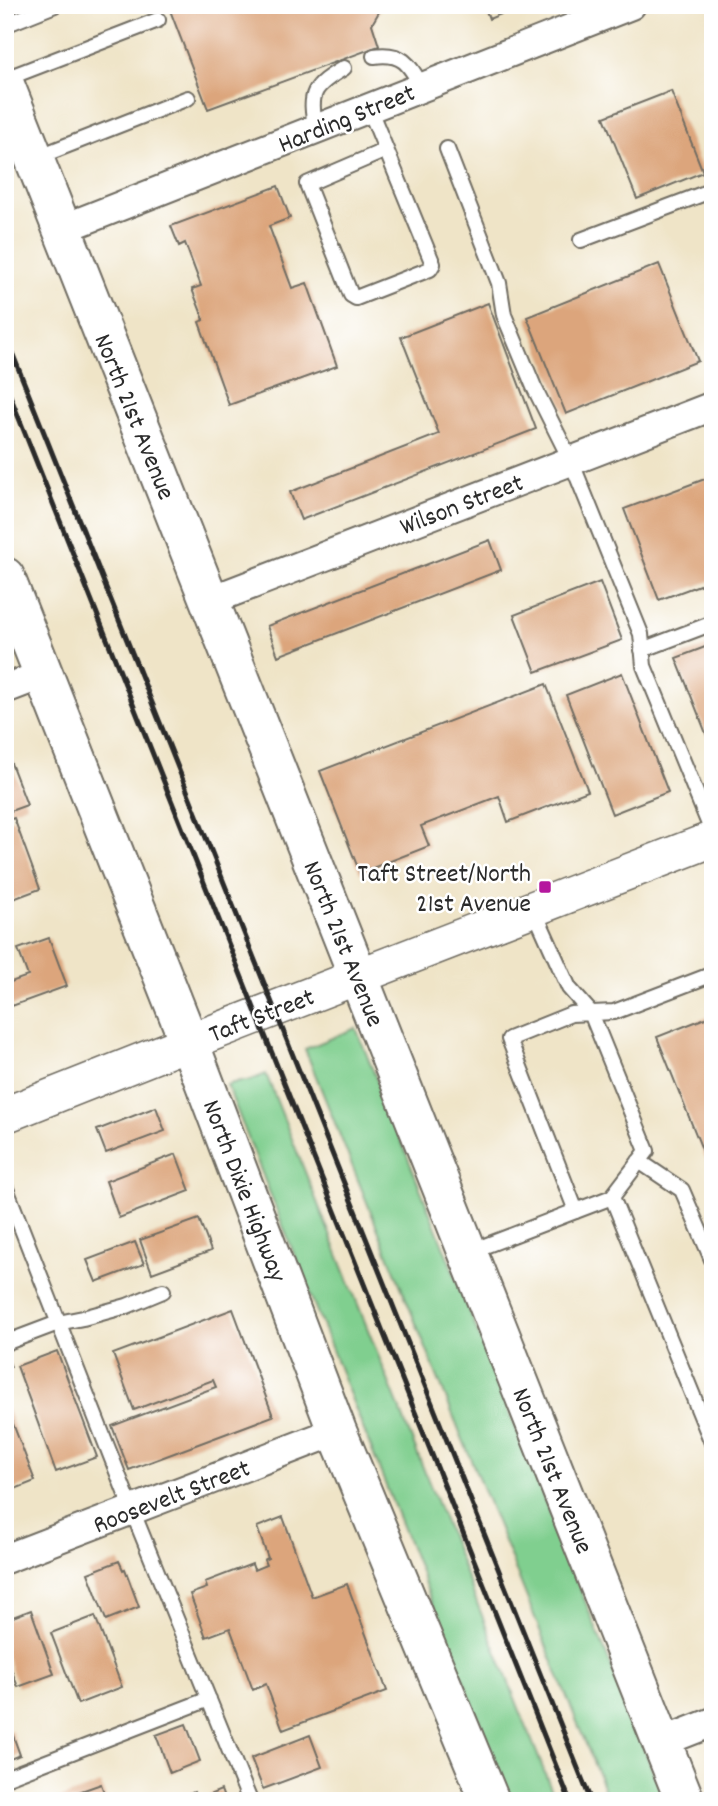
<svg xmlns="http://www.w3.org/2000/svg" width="718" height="1806" font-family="Dekko,sans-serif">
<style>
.green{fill:#80cf8f;stroke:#567d5d;stroke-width:2}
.building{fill:#dca57b}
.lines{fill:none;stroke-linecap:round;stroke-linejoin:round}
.service-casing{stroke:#706c62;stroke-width:18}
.minor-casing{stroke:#706c62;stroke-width:32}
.tertiary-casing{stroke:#706c62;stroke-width:38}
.primary-casing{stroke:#706c62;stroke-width:42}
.service{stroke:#fff;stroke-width:14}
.minor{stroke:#fff;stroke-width:28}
.tertiary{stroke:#fff;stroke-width:35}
.primary{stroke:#fff;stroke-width:38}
.rail{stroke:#2b2b2b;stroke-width:5}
.poi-dot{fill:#b5179e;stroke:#fff;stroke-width:2.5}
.labels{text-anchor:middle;stroke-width:5;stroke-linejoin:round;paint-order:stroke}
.street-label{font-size:26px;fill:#2b2b2b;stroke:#fff}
.poi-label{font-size:26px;fill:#2b2b2b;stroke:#fff;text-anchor:end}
</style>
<rect width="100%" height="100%" fill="#fff"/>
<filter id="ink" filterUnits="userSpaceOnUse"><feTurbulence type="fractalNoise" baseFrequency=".0143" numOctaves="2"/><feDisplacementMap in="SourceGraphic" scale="14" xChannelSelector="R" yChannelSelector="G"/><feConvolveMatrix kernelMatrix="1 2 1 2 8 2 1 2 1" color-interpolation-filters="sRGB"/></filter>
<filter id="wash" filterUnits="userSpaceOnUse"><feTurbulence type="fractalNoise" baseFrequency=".00686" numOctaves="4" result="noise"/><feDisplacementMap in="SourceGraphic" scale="28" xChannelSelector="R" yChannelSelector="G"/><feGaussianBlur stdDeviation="1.57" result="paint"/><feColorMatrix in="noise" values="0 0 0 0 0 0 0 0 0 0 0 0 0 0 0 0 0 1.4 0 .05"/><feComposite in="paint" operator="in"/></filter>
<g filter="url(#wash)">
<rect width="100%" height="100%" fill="#efe4c7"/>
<path class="green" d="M356,1028l309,773h-56l-304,-752z
M266,1074l290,727h-45l-284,-716 13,-4h9z"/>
<g id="blocks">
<path class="building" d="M168,5h215l-11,19 7,22 -171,63z
M484,5h39l-34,14z
M671,91l32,81 -66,27 -33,-82z
M278,186l12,32 -21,8 23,62 15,-5 30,83 -108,39 -30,-83 5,-2 -12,-31 9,-3 -16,-43 -6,3 -8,-20z
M659,264l39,97 -132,53 -39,-97z
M488,303l48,126 -235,91 -11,-28 149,-58 -38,-97z
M713,476v104l-54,20 -35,-91z
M490,540l11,30 -223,86 -11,-30z
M600,582l22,58 -86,32 -22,-57z
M713,644v107l-37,-93z
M622,673l46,119 -56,22 -46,-119z
M546,684l42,107 -80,31 -9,-26 -78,30 8,20 -69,27 -40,-102z
M9,758l18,47 -22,8v-53z
M14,818l26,71 -35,13v-81z
M49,938l18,48 -55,20 -7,-22 23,-8 -10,-27z
M713,1015v162l-56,-140z
M156,1107l9,24 -59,22 -9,-23z
M176,1154l14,37 -71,27 -13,-37z
M199,1219l12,32 -59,22 -12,-33z
M135,1242l9,22 -48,18 -9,-22z
M233,1309l40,107 -144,54 -17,-44 104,-39 -3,-7 -79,30 -21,-56z
M57,1351l40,106 -41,15 -39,-106z
M5,1353l6,14 -6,2z
M5,1403l30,78 -30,12z
M283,1517l29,80 35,-13 40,107 -104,39 -17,-46 -13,6 -23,-62 -24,9 -16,-43 17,-6 -2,-6 47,-18 2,6 12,-5 -2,-5 4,-2 -11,-31z
M119,1561l4,9 2,-1 14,38 -33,13 -18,-47z
M31,1610l23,64 -36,13 -13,-34v-33z
M95,1616l27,71 -44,17 -27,-71z
M186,1724l14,37 -30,12 -14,-38z
M11,1730l9,25 -15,6v-28z
M310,1735l12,32 -59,22 -12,-31z
M101,1784l6,17h-51v-1z
M221,1790l4,11h-43l-1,-4 13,-5 3,8z"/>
</g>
</g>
<g filter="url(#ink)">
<use href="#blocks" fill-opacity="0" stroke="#706c62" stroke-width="2"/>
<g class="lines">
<g class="service-casing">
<path id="service" d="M5,25l50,-20
M374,56c29,-4 35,8 48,31
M5,79l153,-59
M369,108l64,156 -3,5 -74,29 -5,-3 -44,-111 79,-34
M316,129c-8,-36 -3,-43 28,-61
M447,149l52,134 5,32 30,72 37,74 70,173 3,32 69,168
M35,158l153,-60
M581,240l132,-50
M642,650l71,-27
M534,910l35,78 22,25 56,138 -35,46
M639,1161l43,29 31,72
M5,1186l127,324 118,291
M576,1211l-67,-172 62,-25 43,-2 99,-38
M469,1252l143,-55 101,248
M5,1343l53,-20 25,-5 44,-12 36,-15
M5,1778l204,-79"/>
</g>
<g class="minor-casing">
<path id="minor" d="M62,229l569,-224
M209,601l504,-195
M5,689l39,-15
M5,1559l332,-128
M662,1742l51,-20"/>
</g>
<g class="tertiary-casing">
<path id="tertiary" d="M5,1115l184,-73 524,-203"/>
</g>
<g class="primary-casing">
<path id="primary" d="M5,85l680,1716
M5,577l184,465 148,389 153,370"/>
</g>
<use href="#service" class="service"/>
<use href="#minor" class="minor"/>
<use href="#tertiary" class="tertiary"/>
<use href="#primary" class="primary"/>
<path class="rail" d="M5,335l586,1466
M5,383l565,1418"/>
</g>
</g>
<rect class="poi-dot" x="538" y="880" width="14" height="14" rx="3.5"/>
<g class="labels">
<g class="street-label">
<text transform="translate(346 117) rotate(-22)" y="9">Harding Street</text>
<text transform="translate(136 416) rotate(68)" y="9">North 21st Avenue</text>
<text transform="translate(461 503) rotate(-21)" y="9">Wilson Street</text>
<text transform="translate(345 943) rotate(68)" y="9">North 21st Avenue</text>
<text transform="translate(261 1014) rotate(-21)" y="9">Taft Street</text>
<text transform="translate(246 1190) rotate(69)" y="9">North Dixie Highway</text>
<text transform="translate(554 1470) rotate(68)" y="9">North 21st Avenue</text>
<text transform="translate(171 1495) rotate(-21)" y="9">Roosevelt Street</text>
</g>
<g class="poi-label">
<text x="531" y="881">Taft Street/North<tspan x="531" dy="30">21st Avenue</tspan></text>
</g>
</g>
<rect width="718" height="1806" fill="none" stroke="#fff" stroke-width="28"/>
</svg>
